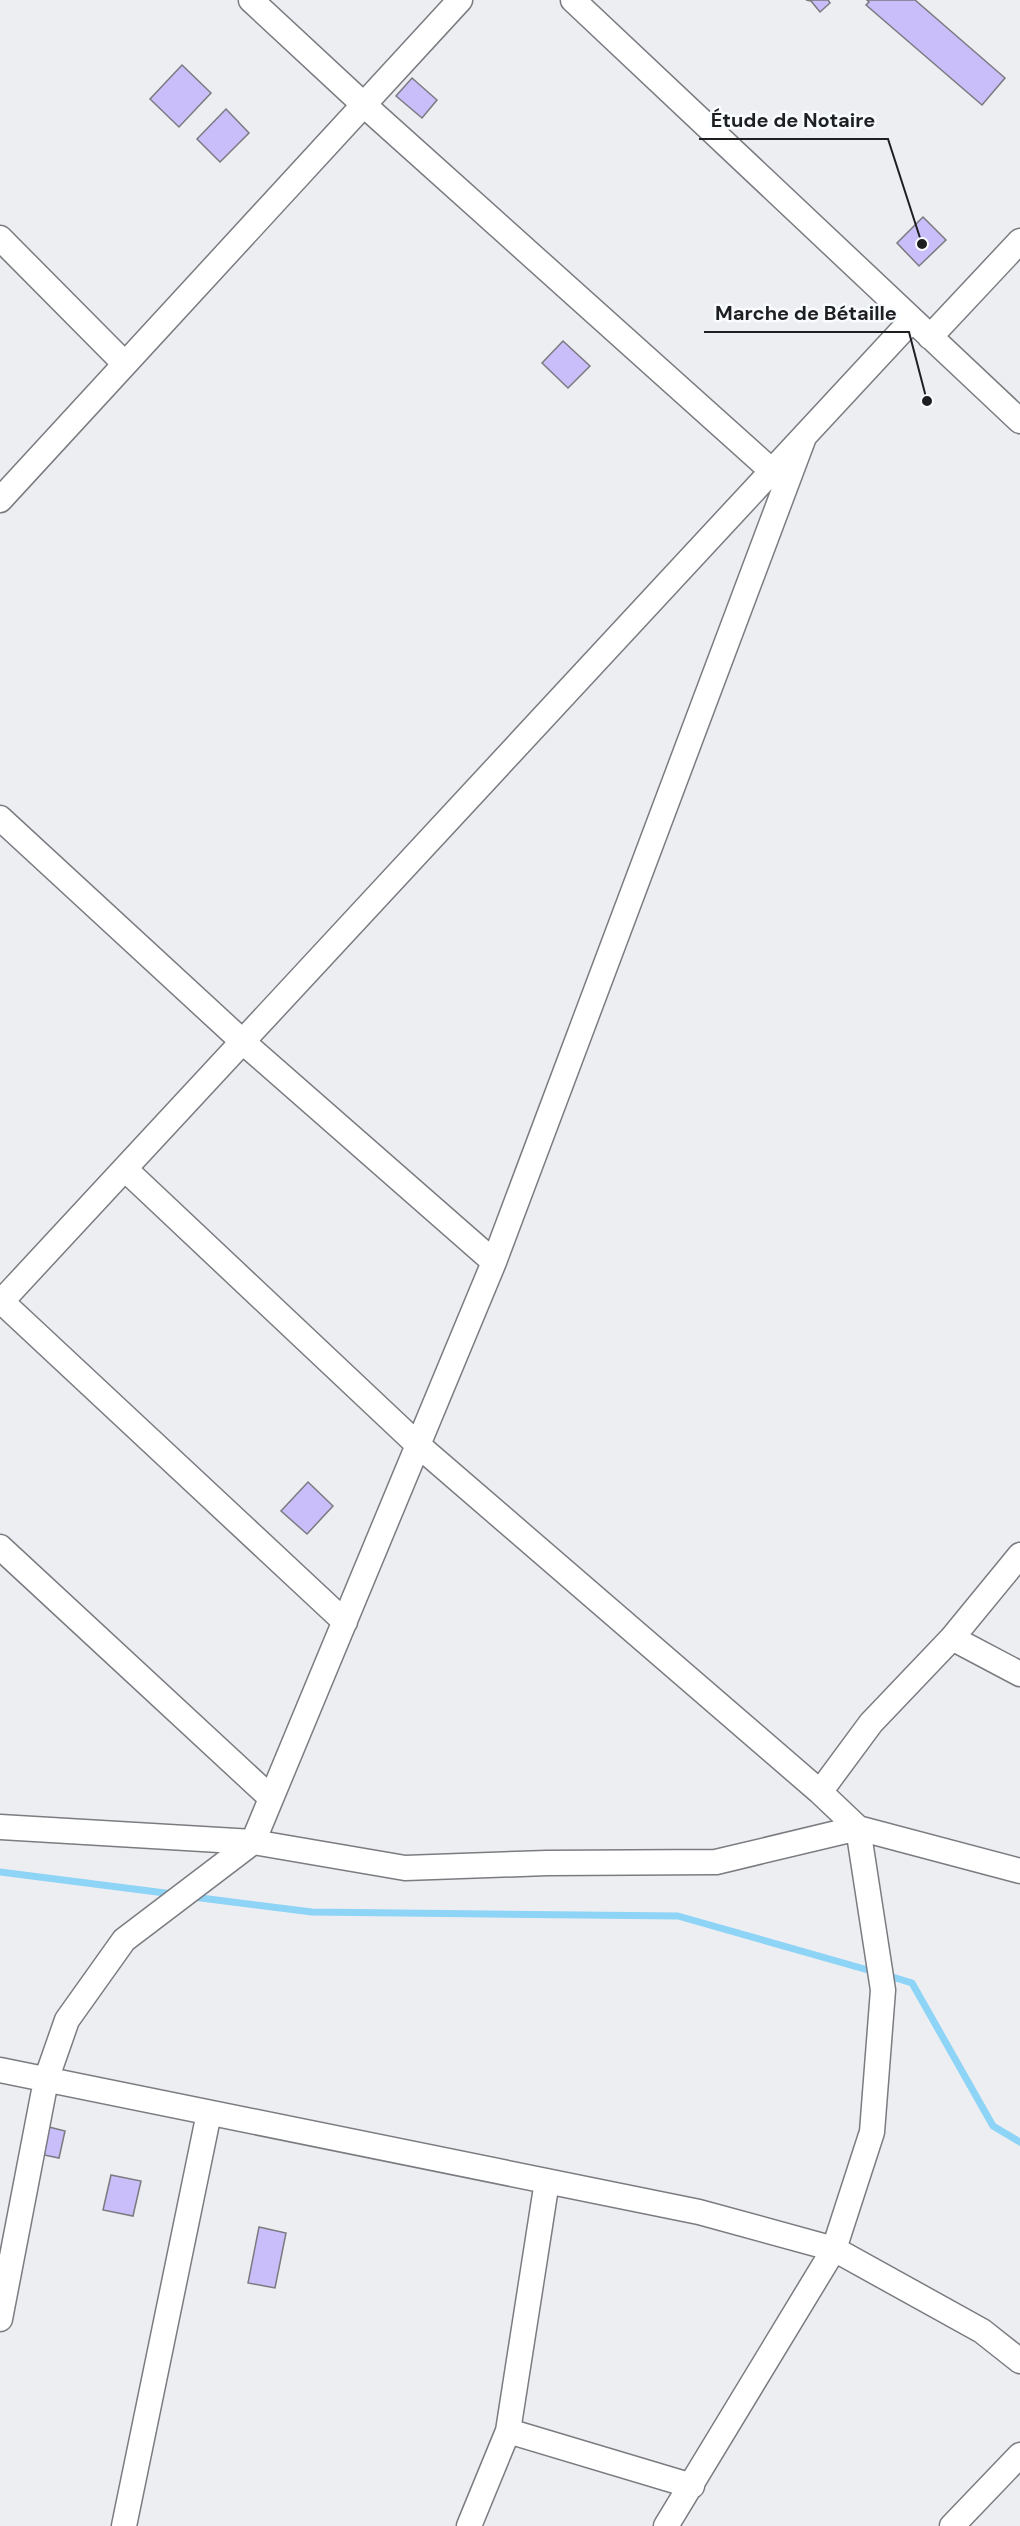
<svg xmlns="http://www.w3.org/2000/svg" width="1020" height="2526" font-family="'DM Sans',sans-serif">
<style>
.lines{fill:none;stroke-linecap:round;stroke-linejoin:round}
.stream{stroke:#8ed4f6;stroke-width:7}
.building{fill:#c9bdfa;stroke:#7b7a7f;stroke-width:1.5}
.street-casing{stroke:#7a7c80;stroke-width:27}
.street{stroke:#fff;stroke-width:24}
.leader{fill:none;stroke:#1e1f21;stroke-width:2}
.callout-dot{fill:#1e1f21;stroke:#f9fcff;stroke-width:2}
.callout-label{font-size:20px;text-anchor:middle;font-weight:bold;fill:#1e1f21;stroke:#f9fcff;stroke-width:5;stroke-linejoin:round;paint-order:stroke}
</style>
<rect width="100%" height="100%" fill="#eceef2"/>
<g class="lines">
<path class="stream" d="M0,1872l173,22
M193,1897l119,15 366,4 197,56
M886,1975l26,8 81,143 27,16"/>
</g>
<path class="building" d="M806,0h22l2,3 -10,9 -9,-11z
M867,0h48l90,78 -23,27 -116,-100 3,-3z
M182,65l29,28 -32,34 -29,-28z
M412,78l25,22 -15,18 -26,-22z
M226,109l23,24 -29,29 -23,-23z
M923,217l23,23 -27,26 -22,-23z
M563,341l27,25 -22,22 -26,-25z
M308,1482l25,24 -26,28 -26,-23z
M49,2127l16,4 -6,27 -15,-3z
M111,2175l30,6 -8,35 -30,-6z
M259,2227l27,6 -11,55 -27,-5z"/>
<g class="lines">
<g class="street-casing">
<path id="street" d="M251,0l112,104 410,368
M573,0l447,421
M0,238l125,126
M930,337l90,-96
M0,500l460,-500
M0,818l243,224 251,220
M125,1169l293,276 402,347 38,36 25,162 -11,142 -38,117 -168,277
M0,1300l345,322
M0,1303l912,-983
M0,1547l271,251
M952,1638l68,36
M820,1792l51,-69 81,-85 68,-83
M0,1827l253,15 152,26 142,-5 169,-1 142,-34 162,43
M0,2070l699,142 135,37 148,82 38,30
M0,2319l46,-239 21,-60 57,-80 129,-98 241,-580 310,-825
M508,2431l39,-250
M124,2526l85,-413
M469,2526l39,-95 184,55
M952,2526l68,-71"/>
</g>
<use href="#street" class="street"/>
</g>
<path class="leader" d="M922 244L888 139H699M927 401L909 332H704"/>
<g class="callout-dot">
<circle cx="922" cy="244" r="6"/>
<circle cx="927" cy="401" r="6"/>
</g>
<g class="callout-label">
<text x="793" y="127">Étude de Notaire</text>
<text x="806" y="320">Marche de Bétaille</text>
</g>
</svg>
